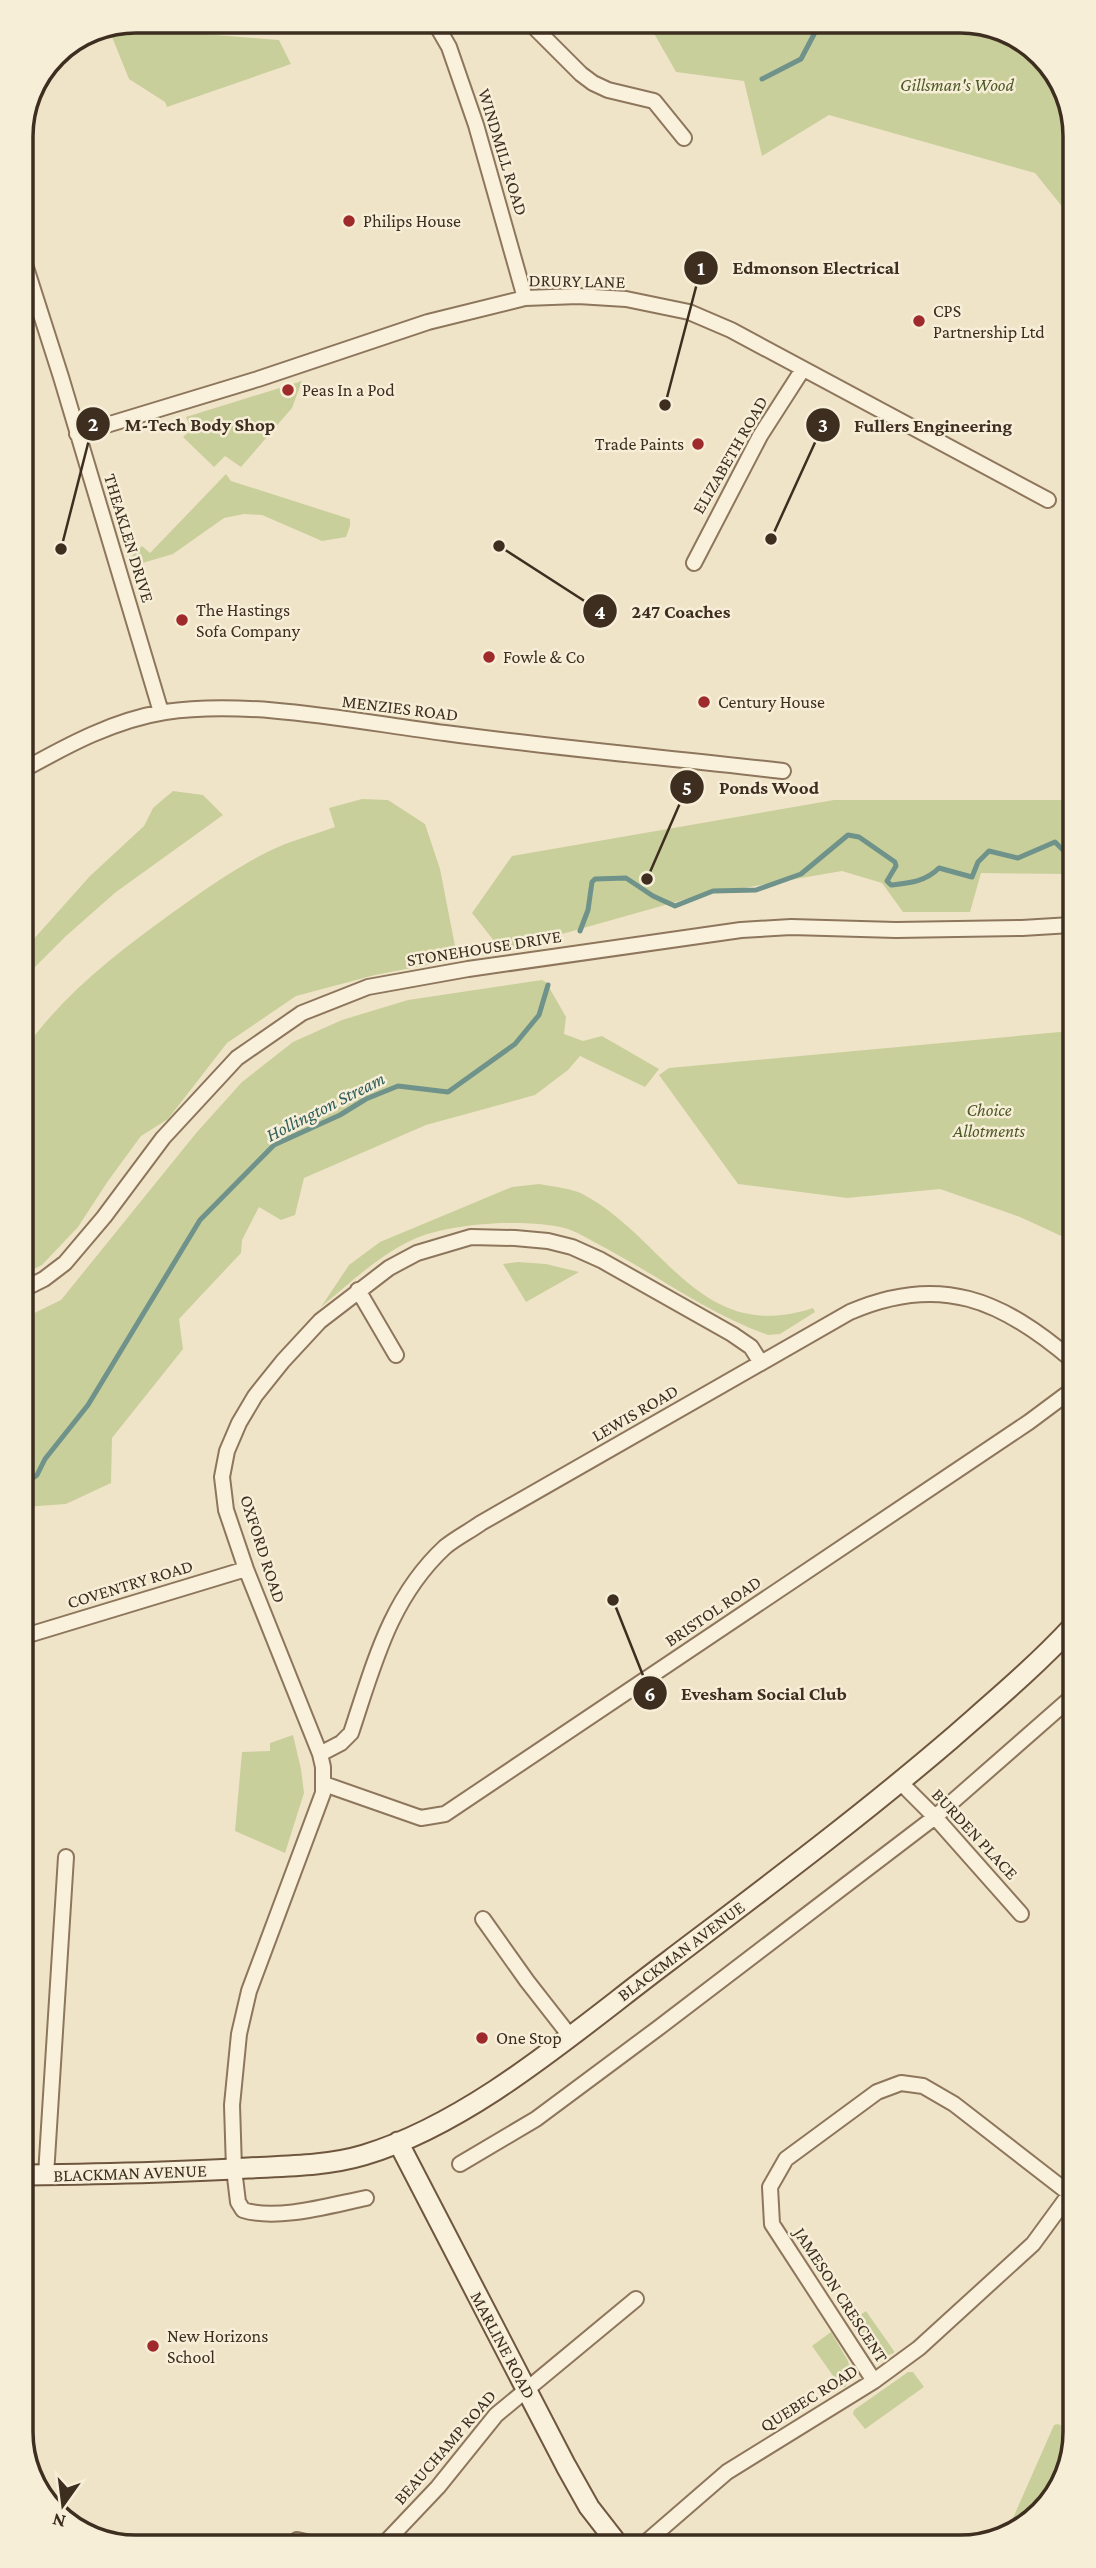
<svg xmlns="http://www.w3.org/2000/svg" width="1096" height="2568" font-family="'Crimson Pro',serif">
<style>
.green{fill:#c9cf9b}
.lines{fill:none;stroke-linecap:round;stroke-linejoin:round}
.stream{stroke:#6f938a;stroke-width:5}
.street-casing{stroke:#8d765c;stroke-width:18}
.secondary-casing{stroke:#6f573f;stroke-width:23}
.street{stroke:#faf1dc;stroke-width:14}
.secondary{stroke:#faf1dc;stroke-width:19}
.poi-dot{fill:#9e2a2b;stroke:#f7eed8;stroke-width:2.5}
.labels{text-anchor:middle;stroke-width:5;stroke-linejoin:round;paint-order:stroke}
.park-label{font-size:18px;font-style:italic;fill:#4d5a26;stroke:#f7eed8}
.street-label{font-size:18px;fill:#3d2e20;stroke:#f7eed8}
.poi-label{font-size:18px;fill:#3d2e20;stroke:#f7eed8;text-anchor:start}
.water-label{font-size:19px;font-style:italic;fill:#2f5d5a;stroke:#f7eed8}
.rim{fill:none;stroke:#3d2e20;stroke-width:3.5}
.leader{fill:none;stroke:#3d2e20;stroke-width:2.5}
.callout-dot{fill:#3d2e20;stroke:#f7eed8;stroke-width:2.5}
.mark-label{font-size:21px;text-anchor:middle;font-weight:bold;fill:#fff}
.callout-label{font-size:19px;text-anchor:middle;font-weight:bold;fill:#3d2e20;stroke:#f7eed8;stroke-width:5;stroke-linejoin:round;paint-order:stroke}
</style>
<rect width="100%" height="100%" fill="#f0e4c8"/>
<path class="green" d="M647,21h321l62,24 39,54v116l-34,-42 -206,-58 -67,41 -18,-75 -68,-9z
M130,24l49,8 100,8 12,24 -124,43 -2,-5 -36,-23 -19,-47z
M302,381l-10,27 -51,59 -16,-11 -11,11 -31,-30 8,-8 -5,-12z
M226,474l5,7 119,38v7l-4,11 -24,4 -60,-26 -18,-1 -20,4 -51,36 -34,10 -8,-7 11,-11 8,7z
M1070,660v61l-7,-58z
M173,791l30,4 20,20 -107,77 -50,44 -43,43v-28l67,-75 54,-50 9,-18z
M362,799l26,1 37,24 15,45 16,82 -4,9 -77,15 -79,21 -69,47 -59,76 -27,17 -33,45 -30,46 -36,38 -18,9v-224c39,-56 93,-97 148,-137 35,-25 72,-52 113,-69 16,-6 34,-11 50,-17l-6,-19z
M834,800h237v74l-90,-1 -11,39h-67l-21,-29 -40,-12 -145,25 -195,55 -30,-38 40,-57z
M542,980l4,2 20,35 -2,17 19,7 19,-5 57,33 -14,18 -65,-31 -12,14 -33,25 -109,30 -122,53 -9,37 -14,5 -22,-13 -17,33 -1,13 -62,66 4,30 -71,89 -1,45 -45,21 -41,3 -1,-189 37,-18 136,-168 45,-50 51,-40 49,-22 66,-20z
M1071,1031l1,210 -52,-24 -80,-28 -93,9 -109,-14 -79,-109 10,-7z
M539,1184c15,3 35,4 47,12 81,45 115,149 227,112l2,4 -35,22 -12,1c-60,-21 -117,-64 -174,-93 -10,-6 -23,-13 -34,-15 -40,-8 -112,-4 -148,13 -34,16 -62,43 -91,67l28,-42 31,-23 132,-55z
M518,1262l28,2 33,8 -53,30 -23,-38z
M293,1735l8,34 3,24 -19,60 -50,-22 7,-79 28,-1v-8z
M866,2311l28,40v2l-11,4 -16,-8 -17,-27z
M831,2332l17,29 4,15 -7,11h-4l-29,-41z
M908,2372h5l11,15 -59,42 -12,-15 1,-4z
M1058,2424l17,8 -24,70 -45,32 48,-109z"/>
<g class="lines">
<path class="stream" d="M762,79l39,-20 20,-38
M580,931l8,-21 4,-28 3,-3 31,-1 27,18 22,10 38,-15 43,-1 45,-16 47,-39 11,2 36,25 1,4 -9,15 4,4c18,-2 34,-3 48,-17l33,9 6,-15 11,-11 29,7 37,-16 16,16
M25,1484l12,-9 8,-16 43,-54 112,-185 74,-75 66,-30 26,-16 32,-13 50,6 67,-48 24,-29 9,-30"/>
<g class="street-casing">
<path id="street" d="M434,21l15,26 27,78 49,173
M528,21l53,53 12,9 15,7 46,11 30,37
M22,255l39,122 100,335
M77,434l181,-55 170,-57 97,-24 53,-2 48,3 63,13 42,18 317,170
M694,563l66,-127 43,-67
M23,770c45,-25 91,-50 142,-58 86,-13 193,10 280,21 112,15 225,25 338,38
M24,1289l20,-10 21,-16 39,-46 59,-79 74,-80 65,-45 66,-26 100,-18 273,-39 50,-3 105,3 126,-2 49,-3
M358,1290l38,65
M25,1636l221,-67
M320,1754l21,-11 10,-10c23,-69 39,-135 94,-186 11,-9 25,-16 36,-24l369,-211c90,-39 152,-12 222,48
M900,1782l35,35 86,97
M324,1784l97,34 24,-4 584,-392 43,-32
M483,1919l44,62 43,55
M460,2164l76,-45 121,-90 278,-212 138,-121
M46,2175l20,-318
M366,2198c-35,7 -88,23 -123,12l-5,-8 -4,-33 -2,-64 7,-71 10,-43 74,-198v-26l-3,-13 -74,-185 -20,-59 -4,-33 5,-26 12,-28 16,-27 28,-35 37,-40 69,-53 28,-15 54,-16 44,1 33,3 24,6 29,13 131,74 19,13 10,16
M874,2381l-102,-157 -2,-37 16,-28 91,-67 24,-9 22,3 31,18 116,90
M297,2540l22,5
M645,2543l82,-71 147,-91 45,-33 114,-104 41,-56
M383,2545l55,-58 58,-72 140,-116"/>
</g>
<g class="secondary-casing">
<path id="secondary" d="M398,2142l168,324 23,41 28,36
M26,2175c75,-1 148,-2 222,-7 39,-2 79,-2 116,-13 110,-33 215,-127 306,-195 95,-72 190,-143 281,-221 42,-37 84,-72 122,-113"/>
</g>
<use href="#street" class="street"/>
<use href="#secondary" class="secondary"/>
</g>
<g class="poi-dot">
<circle cx="349" cy="221" r="7"/>
<circle cx="919" cy="321" r="7"/>
<circle cx="288" cy="390" r="7"/>
<circle cx="698" cy="444" r="7"/>
<circle cx="182" cy="620" r="7"/>
<circle cx="489" cy="657" r="7"/>
<circle cx="704" cy="702" r="7"/>
<circle cx="482" cy="2038" r="7"/>
<circle cx="153" cy="2346" r="7"/>
</g>
<g class="labels">
<g class="park-label">
<text x="957" y="91">Gillsman's Wood</text>
<text x="989" y="1116">Choice<tspan x="989" dy="21">Allotments</tspan></text>
</g>
<g class="street-label">
<text transform="translate(503 152) rotate(73)" y="6">WINDMILL ROAD</text>
<text transform="translate(577 281) rotate(1)" y="6">DRURY LANE</text>
<text transform="translate(730 455) rotate(-60)" y="6">ELIZABETH ROAD</text>
<text transform="translate(129 538) rotate(73)" y="6">THEAKLEN DRIVE</text>
<text transform="translate(400 708) rotate(7)" y="6">MENZIES ROAD</text>
<text transform="translate(484 948) rotate(-9)" y="6">STONEHOUSE DRIVE</text>
<text transform="translate(635 1413) rotate(-30)" y="6">LEWIS ROAD</text>
<text transform="translate(263 1549) rotate(72)" y="6">OXFORD ROAD</text>
<text transform="translate(130 1584) rotate(-17)" y="6">COVENTRY ROAD</text>
<text transform="translate(713 1611) rotate(-34)" y="6">BRISTOL ROAD</text>
<text transform="translate(975 1834) rotate(47)" y="6">BURDEN PLACE</text>
<text transform="translate(681 1951) rotate(-37)" y="6">BLACKMAN AVENUE</text>
<text transform="translate(130 2173) rotate(-2)" y="6">BLACKMAN AVENUE</text>
<text transform="translate(841 2295) rotate(57)" y="6">JAMESON CRESCENT</text>
<text transform="translate(503 2345) rotate(62)" y="6">MARLINE ROAD</text>
<text transform="translate(809 2398) rotate(-32)" y="6">QUEBEC ROAD</text>
<text transform="translate(445 2447) rotate(-49)" y="6">BEAUCHAMP ROAD</text>
</g>
<g class="poi-label">
<text x="363" y="227">Philips House</text>
<text x="933" y="317">CPS<tspan x="933" dy="21">Partnership Ltd</tspan></text>
<text x="302" y="396">Peas In a Pod</text>
<text x="684" y="450" text-anchor="end">Trade Paints</text>
<text x="196" y="616">The Hastings<tspan x="196" dy="21">Sofa Company</tspan></text>
<text x="503" y="663">Fowle &amp; Co</text>
<text x="718" y="708">Century House</text>
<text x="496" y="2044">One Stop</text>
<text x="167" y="2342">New Horizons<tspan x="167" dy="21">School</tspan></text>
</g>
<g class="water-label">
<text transform="translate(325 1106) rotate(-27)" y="7">Hollington Stream</text>
</g>
</g>
<path d="M0 0H1096V2568H0ZM136 33H960A103 103 0 0 1 1063 136V2432A103 103 0 0 1 960 2535H136A103 103 0 0 1 33 2432V136A103 103 0 0 1 136 33Z" fill="#f7eed8" fill-rule="evenodd"/>
<path class="rim" d="M136 33H960A103 103 0 0 1 1063 136V2432A103 103 0 0 1 960 2535H136A103 103 0 0 1 33 2432V136A103 103 0 0 1 136 33Z"/>
<path class="leader" d="M665 405L701 268M61 549L93 424M771 539L823 425M499 546L600 611M647 879L687 787M613 1600L650 1693"/>
<g class="callout-dot">
<circle cx="665" cy="405" r="7"/>
<circle cx="61" cy="549" r="7"/>
<circle cx="771" cy="539" r="7"/>
<circle cx="499" cy="546" r="7"/>
<circle cx="647" cy="879" r="7"/>
<circle cx="613" cy="1600" r="7"/>
<circle cx="701" cy="268" r="18"/>
<circle cx="93" cy="424" r="18"/>
<circle cx="823" cy="425" r="18"/>
<circle cx="600" cy="611" r="18"/>
<circle cx="687" cy="787" r="18"/>
<circle cx="650" cy="1693" r="18"/>
</g>
<g class="mark-label">
<text x="701" y="275">1</text>
<text x="93" y="431">2</text>
<text x="823" y="432">3</text>
<text x="600" y="619">4</text>
<text x="687" y="795">5</text>
<text x="650" y="1701">6</text>
</g>
<g class="callout-label">
<text x="816" y="274">Edmonson Electrical</text>
<text x="200" y="431">M-Tech Body Shop</text>
<text x="933" y="432">Fullers Engineering</text>
<text x="681" y="618">247 Coaches</text>
<text x="769" y="794">Ponds Wood</text>
<text x="764" y="1700">Evesham Social Club</text>
</g>
<g transform="translate(63 2505) rotate(194)" stroke="#f7eed8" stroke-width="5" paint-order="stroke">
<path d="M0-5L12 26L0 18L-12 26Z" fill="#3d2e20"/>
<text y="-10" font-size="19" font-weight="bold" text-anchor="middle" fill="#3d2e20">N</text>
</g>
</svg>
